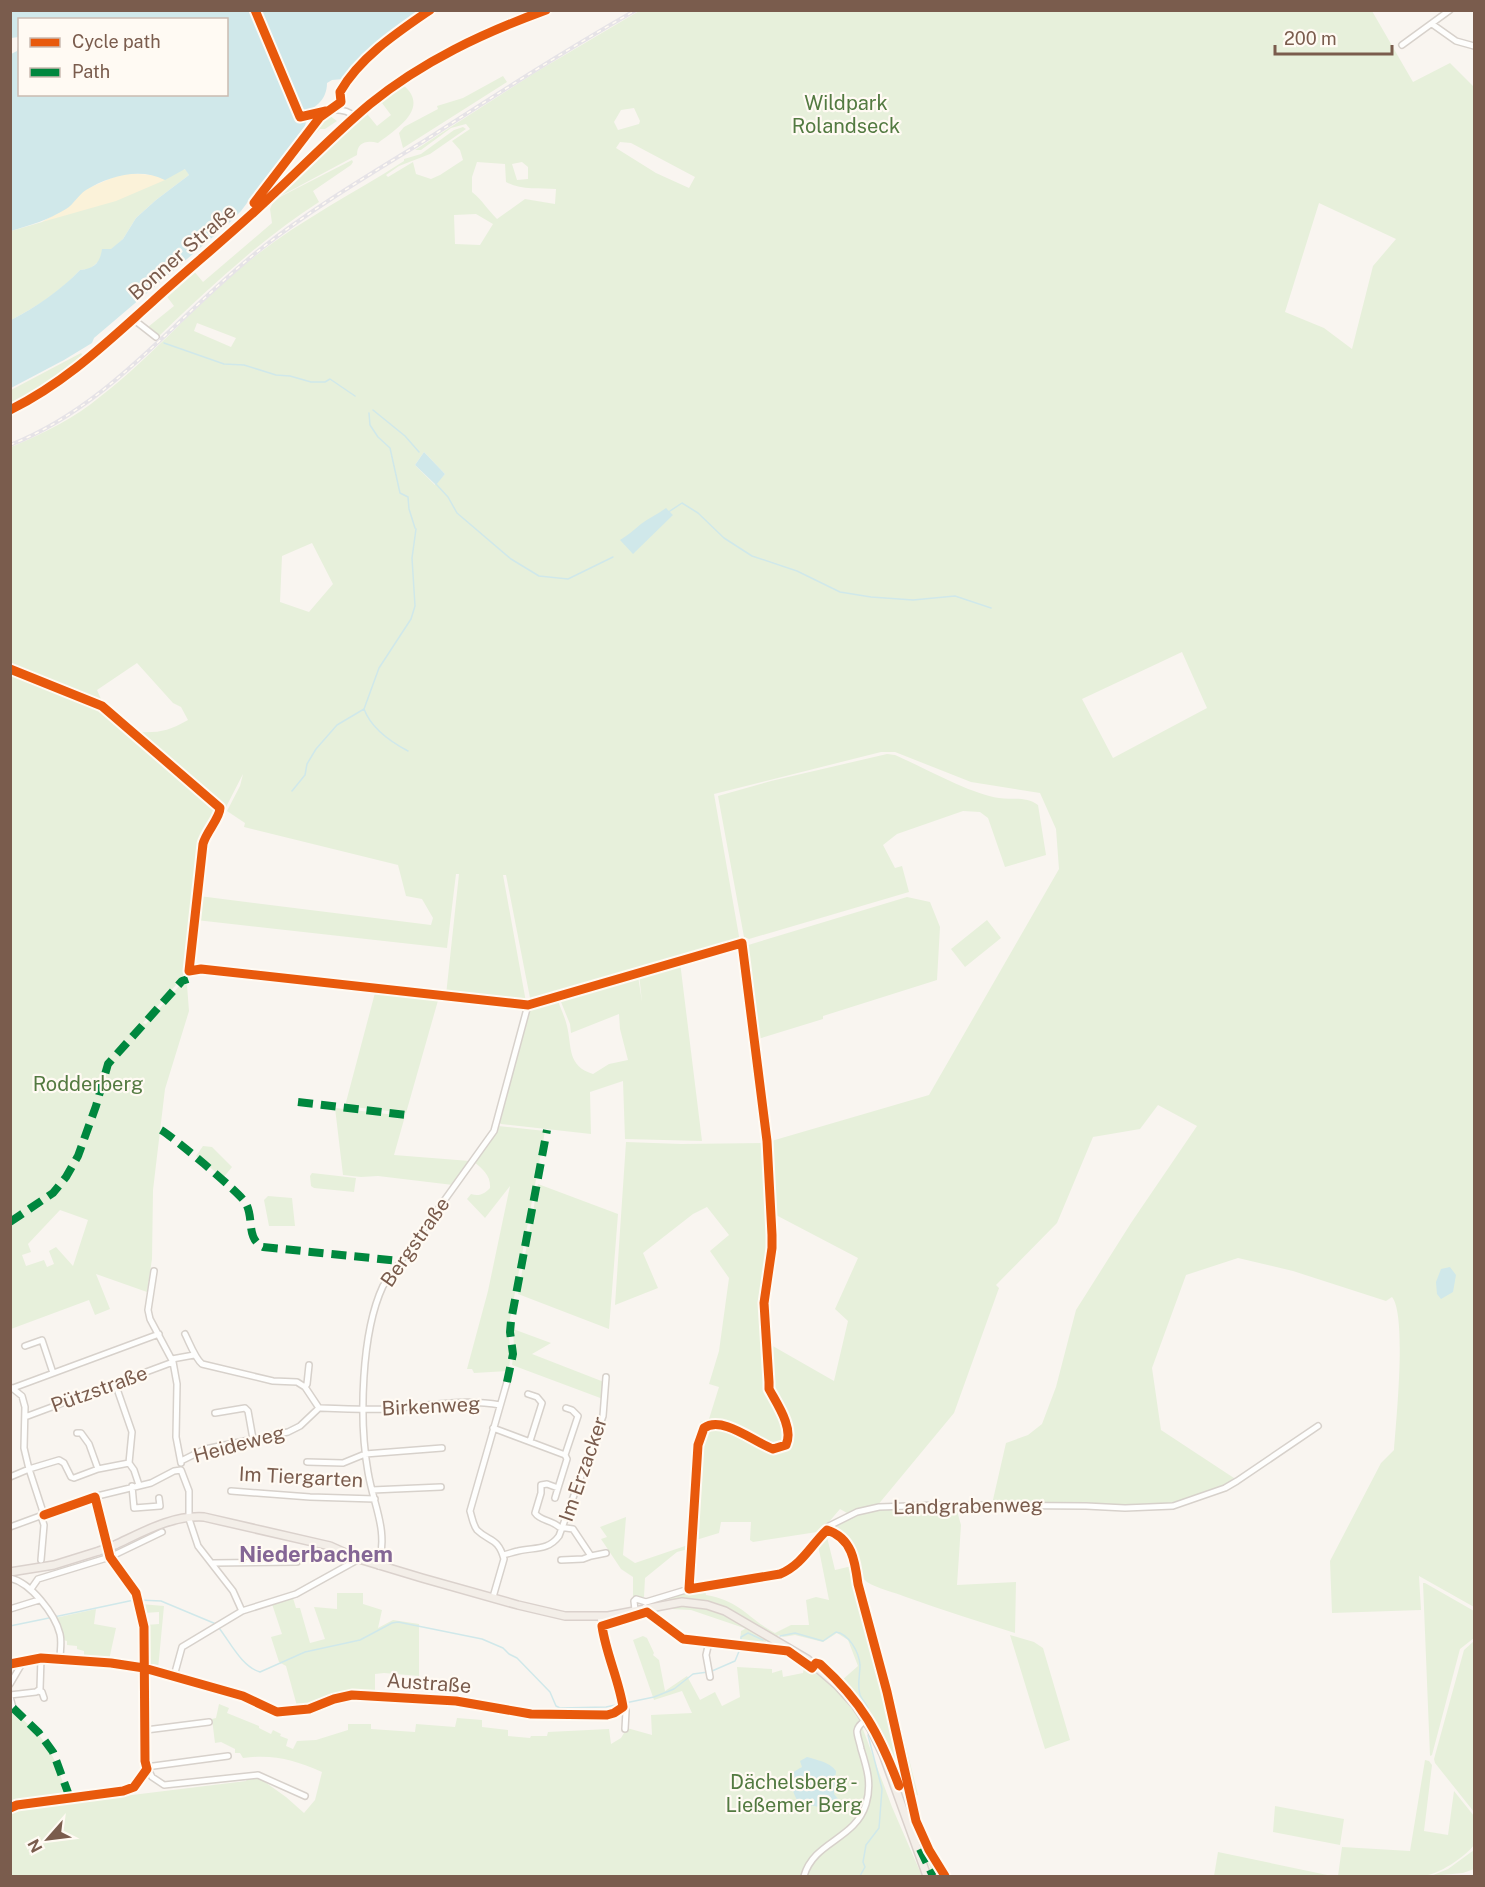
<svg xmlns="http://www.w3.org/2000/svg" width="1485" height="1887" font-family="'Public Sans',sans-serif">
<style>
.green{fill:#e7f0db;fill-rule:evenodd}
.sand{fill:#fbf2d9}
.water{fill:#d0e8ea}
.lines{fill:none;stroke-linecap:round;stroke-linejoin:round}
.stream{stroke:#d0e8ea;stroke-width:1.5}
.ferry{stroke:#437c86;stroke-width:1.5;stroke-dasharray:8 6;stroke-linecap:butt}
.minor-casing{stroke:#d7d1cb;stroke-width:8}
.major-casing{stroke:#dad1cc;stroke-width:10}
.minor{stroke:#fefefd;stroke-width:5}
.major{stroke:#f3eee8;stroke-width:7}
.rail-casing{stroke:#e6e3e7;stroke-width:4}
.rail{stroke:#fffaf3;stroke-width:1.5;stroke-dasharray:4.5;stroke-linecap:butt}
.major-bridge-casing{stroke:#dad1cc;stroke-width:10;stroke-linecap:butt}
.major-bridge{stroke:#f3eee8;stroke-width:7}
.quiet{stroke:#00873e;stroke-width:8;stroke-dasharray:15 8;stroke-linecap:butt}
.cycleway-casing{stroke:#fffaf3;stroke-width:13}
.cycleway{stroke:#e8590c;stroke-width:9}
.labels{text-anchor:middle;stroke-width:4.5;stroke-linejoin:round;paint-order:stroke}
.park-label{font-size:20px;fill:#537a41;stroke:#fffaf3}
.street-label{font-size:20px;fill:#7a5c4d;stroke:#fffaf3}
.quarter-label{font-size:22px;font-weight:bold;fill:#846695;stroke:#fffaf3}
</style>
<rect width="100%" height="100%" fill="#f9f5f0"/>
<path class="green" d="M639,11h733l41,71 37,-19 24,24v1520l-55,-31 2,34 -89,3 -2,-52 51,-98 13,-13c2,-28 13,-135 -2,-153l-6,4 -93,-30 -55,-13 -52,17 -34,93 9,62 76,50 -13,7 -50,18 -49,2 -133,-3 14,-61 22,-8 14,-11 14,-37 20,-77 55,-87 66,-97 -39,-21 -18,24 -47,8 -36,86 -61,62 3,3 -45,125 -77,93 -12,2 -18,5 -7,-4 -18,21 -5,2 -64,10 -3,-2 1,-18h-30l-2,11 -23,7 1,-2h-4l5,-78 5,-28 -3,-10 9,-3 10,-32 -10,-3 10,-33 10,-73 -19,-27 19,-16 -22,-28 -14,7 -50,39 15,35 -43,17 11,-163 55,2 84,-1 6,105 -9,52 6,67 2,1 1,-23 63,36 14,-60 -13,-12 23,-51 -84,-44 -6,-72 161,-47 130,-226 -3,-40 -16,-36 -69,-11 -76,-30h-14l-167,42 26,148 -209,61 -25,-128h-3l23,127 -3,1 -77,-8 13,-121h-3l-9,74 -251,-28 3,-24 232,29 2,-7 -11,-19 -16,-3 -8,-31 -154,-38 1,-4 -18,-12 13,-25 3,-12 -18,35 -88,-77c23,1 31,-1 51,-12l-7,-13 -8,-4 -36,-40 -40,27 7,16 115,104c-3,11 -13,18 -16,29l-14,121 -7,18 -39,45 3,1 34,-39 4,-2 3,2 2,26 -24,78 -12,101 -1,69 -5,33 -51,-18 14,35 -15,6 -6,-15 -78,29v-882c31,-13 64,-29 90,-51 53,-41 96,-93 148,-135 49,-40 104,-67 155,-100v-2l17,-5 33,-24 9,-3 3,2 -36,25 -31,12 -13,9 2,2 25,-15 3,12 15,5 9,-4 23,-15 -3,-10 -8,-9 18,-12 -4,-5 -15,4 -30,22h-6l121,-78zM634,108l6,13 -1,3 -21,6 -4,-8 7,-12zM620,142l11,1 64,34 -6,11 -33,-15 -40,-25zM477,162l28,2 1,18c15,8 33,6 50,7l-1,15 -30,-5 -28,20c-10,-10 -14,-18 -25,-27v-15zM522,162l6,5v12l-11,1 -5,-16zM1319,203l77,36 -23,27 -21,83 -28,-21 -39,-16zM476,214l17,10 -13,21 -25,-1 -1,-29zM197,323l39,15 -5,9 -37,-16zM424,452l21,22 -10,11 -20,-20zM312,543l21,41 -24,28 -29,-10 2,-46zM1182,652l25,56 -94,50 -31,-59zM60,1210l28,10 -15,46 -17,-19 -7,4 5,13 -7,3 -3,-7 -18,6 -4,-11 9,-3 -3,-8z
M503,76l4,6 -104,66 -4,-15 5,-6 34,-18 -1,-3 26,-8z
M403,85c28,23 -7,44 -25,58 -11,-3 -21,-1 -21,12l-80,43 92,-87 -1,4 9,11 14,-11 -9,-12 -4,3 -1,-1z
M322,116h8l7,5 -12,8h-5l-37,38 -2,6 -2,-2z
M352,160l1,2 -2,3 -38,26 6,11c-59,38 -109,85 -160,134l-11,-9 26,-21 -9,-12 28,-24 10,12 69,-59 -2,-14 4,-9z
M186,169l3,6 -33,25 -20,18 -13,21 -33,30 -10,1c-20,22 -44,37 -69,50v-89l31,-9 27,-15 15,-17z
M81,353l3,4 -32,24 -41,23v-14z
M887,754l8,1c28,12 75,39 104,43 15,2 27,-2 39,7l8,50 -41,12 -17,-49 -8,-6 -17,-1 -66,23 -14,11 12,23 7,-2 7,26 -160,47 -5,-2 -26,-141 53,-15z
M907,897l23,5 10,25 -3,53 -114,36v3l-65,20 12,100 -3,-1 -22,-192z
M987,920l14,18 -36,29 -14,-18z
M680,962l22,179 -77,-2 -2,-58 -33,11 1,42 -90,-10 -2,-2 32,-116 26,-8c3,9 8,19 10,28 5,21 0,40 26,48l16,-10 19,-4 -8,-31 -1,-15 -48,19 -1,-9 -11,-27 66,-19 13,-2 4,26 -3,-28z
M376,989l63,8 -33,116 -61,-7z
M335,1108l70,8 -11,39 76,6 -17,24 -75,-9 -17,1 -18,-2z
M498,1126l47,5 -37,199c2,15 4,26 0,41l-34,2 -2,-4h-5l21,-78 22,-105 -25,32 -18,-19 4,-5c9,3 14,-1 19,-6 1,-12 -7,-19 -16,-26z
M203,1146l9,1 20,20 -9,11 -27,-22z
M312,1173l44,5 -2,14 -40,-4 -3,-2 -1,-10z
M538,1184l80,30 -9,115 -91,-35z
M268,1196l24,2 3,28h-26l-5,-26z
M513,1329l38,14 -19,11 72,28 -1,17 -91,-34 2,-17z
M939,1506l82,2 -64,3 4,14 -4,60 59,-3 -1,51c-37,-12 -73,-23 -109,-36 -12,-5 -28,-8 -39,-15 -21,-16 -7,-44 -38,-53 27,-26 75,-21 110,-23z
M626,1517l-3,38 12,8 53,-18v4l-11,3 -32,26 -1,19 -11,1v-21l-12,-8 -20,-30 6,-2 -7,-10z
M827,1537l8,33 17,-4 38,146 25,109 12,29 17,26h-9c-16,-26 -23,-57 -33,-86 -14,-43 -30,-75 -61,-109l17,-15 -10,-26 -11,-7 -14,9 -28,-7 -12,2 -3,-2 -13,4 -3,6 -24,-3 1,-11 4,-2 -1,-1 -53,-18 -20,-1v-12l34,-8 1,6c35,6 41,23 69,38l16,-8h18l-3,-25 10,-3 13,3 -11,-55z
M1423,1583h2l49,28v27l-14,11 -28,106 -2,1z
M337,1593h26v11l19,6 -4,18 15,-8 26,4v52l-35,-3 -9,1v19h-33l-26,9 -19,4 -11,-40 -7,-4 -8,-25 11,-3 -10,-30 21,-6 3,10h4l10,35 15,-4 -11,-32 23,2z
M141,1604l23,2 -6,63 -7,-2 -4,-6 -1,-36 13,-1v-12l-15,1z
M96,1609l-2,15 22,4 -7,32 -25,-1v-8l-7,-2v-3l-10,-1v-4l-4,-1 -1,-8 -7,-14z
M1010,1635l24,7 9,6 27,92 -25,9z
M643,1636l4,2 7,15 -1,2 6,5 6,31 22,-15 13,24 15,-8 7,14 18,-9 -3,-30 35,2v4l10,-3 1,7 20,-4 2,-10 26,21 27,32 34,91 30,69h-911l-1,-62 8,-5 228,-28 2,-4h10l28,20 18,16 11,-13 7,-28c-28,-12 -48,-18 -79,-14l-3,-5h-5v-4l-14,-7 -6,1 -3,-24 4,-1 3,-14 10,4 -2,5 32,13v2l12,6 2,-4 8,4 -1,2 8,3 -2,7 7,3 4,-8 19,-1 32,-10v-6h23v5l44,3 1,-8 39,3 2,-9 25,2v7l26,3v6l22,2 1,-2h16l1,-4 61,-3 2,15 10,-6 6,-10 25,7 -1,-20 41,-2 -10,-22 -28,9 -21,-60z
M1474,1641v171l-39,-49 -1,-4 30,-109z
M889,1698l6,5 23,92 -5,2 -9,-31z
M10,1706c9,10 18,18 27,27 17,18 23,42 31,64l-57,9z
M1425,1760l4,1 3,4 -8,66 24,4 6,-44 20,25v29c-9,12 -36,30 -51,31 -23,3 -62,2 -85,0l4,-29 68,4z
M1275,1806l69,13 -4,26 -67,-13z
M1474,1850v19l-11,4 -32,3 17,-7z
M1218,1852l114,24h-118z"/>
<path class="sand" d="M123,173l32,2 10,5 -49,21 -74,21 27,-15 15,-17z"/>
<path class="water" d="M11,11h410l-48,34 -30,34 -11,1 -5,3c0,18 -13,26 -28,32l1,5 3,-1 3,3 -1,4 -64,85 -14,14 -133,113 -2,5 -28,17 -53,28v-68c25,-13 49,-29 69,-50 14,-1 20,-7 22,-21h9l12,-10 13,-21 20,-18 33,-25 -4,-6 -20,11c-25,-13 -56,-4 -79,10 -8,5 -12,14 -20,19 -18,11 -35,16 -55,22v-177l6,-3 2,-8 1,51h206v-74h-206l-1,17 -8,1z
M424,452l21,22 -9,11 -21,-20z
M666,508l7,7 -40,39 -13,-14c8,-5 14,-10 21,-16 8,-6 17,-10 25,-16z
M1450,1267l6,8 -3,17 -12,7 -4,-5 -1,-12 5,-13z
M807,1757c10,3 23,5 29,14l-2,23 5,6c-8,11 -16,8 -29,5 -4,0 -6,1 -10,-1 -6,-6 -12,-24 -6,-32 1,-1 6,-4 8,-5l-2,-6z"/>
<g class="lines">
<path class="stream" d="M164,343l60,21 20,1 32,10 14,1 21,6h14l5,-3 25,17
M373,410l32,26 14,16
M369,413l1,12 8,12 12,11 10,45 8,4 1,12 6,19
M436,484l12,13 9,16 54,46 28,17 29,3 45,-22
M667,513l15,-10 16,10 26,25 28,18 45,15 43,21 31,5 42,3 42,-4 36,12
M364,709c7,19 27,33 44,42
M292,791l13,-16 2,-11 9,-15 21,-24 27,-16 15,-41 32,-49 4,-13 -3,-48 4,-29
M139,1600l22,1 55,23
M54,1617l80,-17
M10,1626l39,-8
M219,1628c11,14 23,39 41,44l45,-20 55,-12 32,-17 6,-1 84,17 21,9 6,6 8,4 33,34 6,14 4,2 46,-1 48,-10 20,-8 19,-15 15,-2
M780,1636l15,-3 28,8 13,-9c13,2 23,20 24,33 0,10 -3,20 0,30 2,4 5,8 8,13
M741,1641v-4l7,-4 15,7
M712,1671l23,-10 5,-12
M860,1876l5,-9 -2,-5 3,-17 13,-17 3,-39 -14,-54"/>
<path class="ferry" d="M255,10l44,106"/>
<g class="minor-casing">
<path id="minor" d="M1432,24l24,17 18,5
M1402,45l48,-35
M300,117c17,-4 41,-14 55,0
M133,319l23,18
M154,1271l-6,39 2,9 23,43 4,22 -1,53 5,26
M185,1334c5,10 10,24 17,30l71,17 24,1 8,5 14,21
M25,1346l17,-6 11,33
M172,1359l22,-4
M115,1383l17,49 -3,31 5,7 5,15
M305,1387l2,-3 2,-19
M12,1388l10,8 3,11 -1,41 5,21 15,46
M13,1388l146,-54
M528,1394l9,3 5,6 -12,38
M215,1413l30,-5 3,3 5,28
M25,1417l148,-55
M493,1428l72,27 13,-39 -6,-6 -6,-2
M77,1433h4l8,11 9,25
M181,1461l24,-12 83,-17 12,-6 19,-18c24,1 47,2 70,1 37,-3 74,-11 111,-4
M307,1462l36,1 22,-9 77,-6
M10,1477l19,-8 30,-9 5,3 7,14 3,1 24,-9 31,-6
M132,1486l2,22 26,-2 -1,-8
M372,1490l69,-3
M231,1491l79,6 65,2
M95,1497l15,60 26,36 8,34 1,137 7,13 12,8 94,-10 47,21
M555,1498l3,-10
M10,1527l79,-29 62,-15 23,-12 7,-1 8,21v28l9,27 35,45 9,20
M503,1555c5,-1 10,-3 15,-4 16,-4 30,0 41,-15l44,-120 3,-39
M591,1556l15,-3
M41,1560l3,-35 -3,-9
M561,1560l22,-1 8,-3 -18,-27 -14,-2c-7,-7 -19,-6 -24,-14l6,-20v-8l6,-1 11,4 9,-29 -2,-4
M213,1563l84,-1
M379,1566c9,-39 -5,-58 -11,-94 -9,-51 -7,-139 15,-186l111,-155 34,-126
M10,1578c21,5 45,36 50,56 2,8 0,17 0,25
M31,1589l7,-10 72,-22 52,-25
M689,1589l3,-48
M493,1597l11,-38c-6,-22 -15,-17 -27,-29 -4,-5 -5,-13 -7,-19l37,-129
M645,1607l5,9 33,23 67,7
M10,1609l29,-9
M635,1610l-1,-9 2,-2 10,3 43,-13 91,-15 13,-6 8,-8 28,-34 28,-14 22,-5 59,-2 148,1 39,2 48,-2 52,-18 12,-7 81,-55
M600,1616l8,40 18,55 -1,18
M709,1642l-3,13 4,22
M10,1664l31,-6 70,5 33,5 99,28 34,16 32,-3 25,-10 18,-4 104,6 75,13 76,1 7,-2 9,-6
M174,1676l8,-29 60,-36 54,-17 63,-35
M10,1684l14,-24
M38,1691l4,1 2,6
M10,1695l26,-3 4,-3 1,-31
M10,1697l3,11
M146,1730l63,-8
M146,1767l82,-11
M10,1808l7,-3 106,-14 11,-4 13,-18
M804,1876c10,-35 51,-36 62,-72 6,-20 1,-36 -5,-55 -1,-6 -4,-13 -4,-18 1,-6 5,-8 9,-11"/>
</g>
<g class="major-casing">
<path id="major" d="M10,410c56,-28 95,-66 141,-107 38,-35 78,-67 116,-103 35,-32 67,-66 103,-96 53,-43 113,-71 176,-94
M115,1545c28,-13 57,-30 89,-28l126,29 29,13 63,19 96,27 47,11h43l74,-14 25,3 18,6 82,48 30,26 19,21 15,23 12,25 44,122
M10,1572l44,-7 45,-14"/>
</g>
<use href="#minor" class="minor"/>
<use href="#major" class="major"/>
<g class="rail-casing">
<path id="rail" d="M10,445c102,-40 168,-131 252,-197 51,-40 107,-73 162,-107 70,-45 140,-90 212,-131"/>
</g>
<use href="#rail" class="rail"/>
<g class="major-bridge-casing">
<path id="major-bridge" d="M99,1551l16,-6"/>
</g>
<use href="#major-bridge" class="major-bridge"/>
<path class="quiet" d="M298,1102l108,13
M161,1130c11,6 79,63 84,72 10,16 0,36 18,45l137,14
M10,1222l43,-29 13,-16 12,-21 18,-50 12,-42 74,-83 6,-2
M507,1382l6,-28 -3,-22 1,-11 36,-191
M13,1708l26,25 14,19 17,46
M920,1849l13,27"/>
<g class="cycleway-casing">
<path id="cycleway" d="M255,10l45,107 26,-6
M254,203l66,-86 21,-15 -1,-10c20,-35 58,-60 90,-82
M10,410c56,-28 95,-66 141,-107 38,-35 78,-67 116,-103 35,-32 67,-66 103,-96 53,-43 113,-71 176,-94
M10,669l92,37 118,102c0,10 -14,24 -17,36l-14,127 12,-2 327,36 214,-62 25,198 5,94v13l-8,55 5,79v7c8,15 25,39 17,56l-13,4c-19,-7 -51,-34 -69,-21l-6,17 -9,144 91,-15c22,-9 31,-29 47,-44 25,8 28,31 31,54l29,108 29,129 13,29 16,26
M10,1664l31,-6 70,5 33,5 99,28 34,16 32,-3 25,-10 18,-4 104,6 75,13 76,1 7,-2 9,-6c-4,-27 -17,-53 -21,-81l45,-14 36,27 105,12 24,17 4,-5 4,1c42,38 59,69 79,122
M10,1808l7,-3 106,-14 11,-4 13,-18 -2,-8 -1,-134 -8,-34 -26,-36 -15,-60 -51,18"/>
</g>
<use href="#cycleway" class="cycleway"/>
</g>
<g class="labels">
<g class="park-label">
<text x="846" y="110">Wildpark<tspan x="846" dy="23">Rolandseck</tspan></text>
<text x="88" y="1091">Rodderberg</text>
<text x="794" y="1789">Dächelsberg -<tspan x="794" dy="23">Ließemer Berg</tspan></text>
</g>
<g class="street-label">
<text transform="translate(182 252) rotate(-41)" y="7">Bonner Straße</text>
<text transform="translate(415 1242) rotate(-55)" y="7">Bergstraße</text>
<text transform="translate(99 1389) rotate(-20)" y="7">Pützstraße</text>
<text transform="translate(431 1406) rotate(-3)" y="7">Birkenweg</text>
<text transform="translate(239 1444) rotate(-15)" y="7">Heideweg</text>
<text transform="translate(583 1469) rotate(-71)" y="7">Im Erzacker</text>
<text transform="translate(301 1477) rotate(3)" y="7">Im Tiergarten</text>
<text transform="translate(968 1506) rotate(-1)" y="7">Landgrabenweg</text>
<text transform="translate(429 1683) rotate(4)" y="7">Austraße</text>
</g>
<g class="quarter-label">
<text x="316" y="1562">Niederbachem</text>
</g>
</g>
<rect width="1485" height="1887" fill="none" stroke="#7a5c4d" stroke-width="24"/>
<rect x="18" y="18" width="210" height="78" fill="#fffaf3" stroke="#cabbb1" stroke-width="1.5"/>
<rect x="30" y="38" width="30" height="9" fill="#e8590c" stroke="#cabbb1" stroke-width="1.5"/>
<text x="72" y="48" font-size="18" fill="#7a5c4d">Cycle path</text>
<rect x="30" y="68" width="30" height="9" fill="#00873e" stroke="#cabbb1" stroke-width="1.5"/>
<text x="72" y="78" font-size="18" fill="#7a5c4d">Path</text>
<g transform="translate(48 1839) rotate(242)" stroke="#fffaf3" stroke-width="4.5" paint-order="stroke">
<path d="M0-4.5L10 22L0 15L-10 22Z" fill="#7a5c4d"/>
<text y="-9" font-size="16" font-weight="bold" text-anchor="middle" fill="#7a5c4d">N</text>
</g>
<path d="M1275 45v9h117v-9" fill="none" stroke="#7a5c4d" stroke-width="3"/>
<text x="1284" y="45" font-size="18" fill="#7a5c4d" stroke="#fffaf3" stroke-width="4.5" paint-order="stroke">200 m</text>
</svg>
